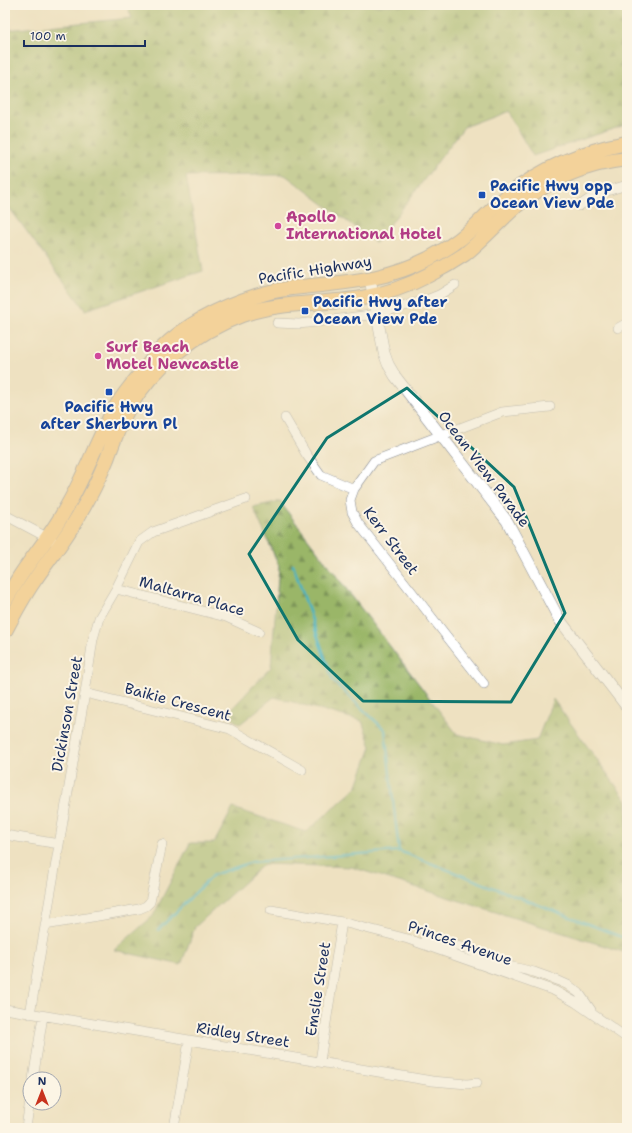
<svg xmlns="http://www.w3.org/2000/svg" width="632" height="1133" font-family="'Shantell Sans',sans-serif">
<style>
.forest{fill:url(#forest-firs);stroke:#5a7263}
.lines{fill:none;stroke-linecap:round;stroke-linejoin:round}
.stream{stroke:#47b4c3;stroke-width:2.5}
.minor-casing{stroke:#848890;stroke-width:10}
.tertiary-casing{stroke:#848890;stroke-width:12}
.trunk-casing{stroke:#848890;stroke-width:16}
.minor{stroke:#fff;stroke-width:9}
.tertiary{stroke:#fff;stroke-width:11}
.trunk{stroke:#f8bf6c;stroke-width:14}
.marked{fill:none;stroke:#0f766e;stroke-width:3;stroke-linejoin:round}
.transit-dot{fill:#1a4fb4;stroke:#fcf5e5;stroke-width:1.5}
.hotel-dot{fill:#d1479c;stroke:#fcf5e5;stroke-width:1.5}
.labels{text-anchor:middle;stroke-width:4;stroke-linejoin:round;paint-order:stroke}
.transit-label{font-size:15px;font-weight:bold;fill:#164399;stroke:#fcf5e5;text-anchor:start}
.hotel-label{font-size:15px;font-weight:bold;fill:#b23c85;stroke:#fcf5e5;text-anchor:start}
.street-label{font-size:15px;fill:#1b2f5e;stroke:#fcf5e5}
</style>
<defs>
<pattern id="forest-firs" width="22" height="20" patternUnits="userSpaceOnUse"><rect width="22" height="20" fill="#9ab668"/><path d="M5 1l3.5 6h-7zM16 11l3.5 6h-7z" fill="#7d9459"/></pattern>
</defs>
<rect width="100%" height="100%" fill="#fcf5e5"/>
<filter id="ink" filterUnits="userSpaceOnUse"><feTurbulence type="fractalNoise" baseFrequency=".025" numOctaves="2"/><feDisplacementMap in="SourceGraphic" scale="8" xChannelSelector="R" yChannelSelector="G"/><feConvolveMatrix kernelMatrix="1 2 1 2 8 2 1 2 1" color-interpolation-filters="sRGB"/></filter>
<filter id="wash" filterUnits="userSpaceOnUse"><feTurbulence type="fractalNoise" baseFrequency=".012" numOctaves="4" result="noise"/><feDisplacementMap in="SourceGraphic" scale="16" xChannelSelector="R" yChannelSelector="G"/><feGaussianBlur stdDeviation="0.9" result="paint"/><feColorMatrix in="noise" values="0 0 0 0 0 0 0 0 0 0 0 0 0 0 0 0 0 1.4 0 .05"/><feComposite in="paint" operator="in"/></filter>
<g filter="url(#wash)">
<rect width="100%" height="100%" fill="#eee1c1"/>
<path class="forest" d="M127,5h500v107l-2,13 -92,31 -27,-45 -42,16 -88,116 -91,-68 -99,1 17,95 -118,39 -80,-108v-172l127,-12z
M281,501l2,5 174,228 46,11 34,-5 16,-41 74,102v152l-276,-86 -87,-3 -69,63 -14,38 -67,-15 39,-34 37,-73h24l19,-35 73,24 50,-44 15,-41 -9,-26 -88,-24 -34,27 -14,-9 45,-48 8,-101 -26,-59z"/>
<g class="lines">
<path class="stream" d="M293,565l40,116 52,49 14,121
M158,930l55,-55 39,-13 147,-11 228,88"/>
</g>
</g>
<g filter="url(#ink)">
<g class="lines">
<g class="minor-casing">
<path id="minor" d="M579,206l18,-12 30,-9
M277,323l22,1 26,-3 52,-7 52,-15 10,-4 16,-10
M618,328l9,-5
M285,418l21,36 15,21 33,14
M5,515l47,25
M116,589l110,28 33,15
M484,684l-126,-161 -6,-11 -2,-12 4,-11 20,-28 128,-49 48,-5
M85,693l145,36 72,41
M5,835l54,9
M271,910l71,12 66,17 147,52 20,11 52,36
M45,925l94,-16 7,-3 4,-4 12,-58
M425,940l36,7 28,12 24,8 21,5 25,9 9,4 11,8 12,17
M5,1009l427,72 35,3 10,-1
M30,1014l55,-321 8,-54 6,-21 17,-29 23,-47 14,-10 93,-33
M320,1061l22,-139
M33,1079l10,-63
M26,1128l4,-28
M174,1128l15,-87"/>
</g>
<g class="tertiary-casing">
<path id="tertiary" d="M370,279l14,74 4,11 7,12 112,145 52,98 68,88"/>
</g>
<g class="trunk-casing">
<path id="trunk" d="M5,601c6,-10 11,-19 17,-28 15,-22 32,-42 44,-65 19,-32 31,-68 49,-100 8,-13 17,-24 27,-36 6,-7 12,-15 18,-22 27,-26 61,-43 96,-54 21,-7 43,-9 65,-11 39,-4 71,-8 107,-26 13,-7 27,-15 38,-25 14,-11 25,-25 39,-36 36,-29 77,-47 122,-55
M5,631c9,-17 18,-34 29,-50 15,-22 32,-43 45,-66 11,-18 20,-37 28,-56 6,-17 12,-34 21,-50 25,-43 68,-77 114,-94 38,-14 80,-10 120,-17 23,-4 46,-12 67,-23 12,-6 24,-13 36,-21 19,-15 36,-35 55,-51 31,-24 68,-40 107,-44"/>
</g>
<use href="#minor" class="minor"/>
<use href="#tertiary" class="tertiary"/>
<use href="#trunk" class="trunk"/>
</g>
</g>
<path d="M0 0H632V1133H0ZM407,388l107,99 51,126 -54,89 -148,-1 -65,-61 -49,-86 78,-116z" fill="#eee1c1" fill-opacity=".55" fill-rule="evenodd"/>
<path class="marked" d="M407,388l107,99 51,126 -54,89 -148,-1 -65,-61 -49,-86 78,-116z"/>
<g class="transit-dot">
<rect x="478" y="191" width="8" height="8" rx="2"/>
<rect x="301" y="307" width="8" height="8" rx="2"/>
<rect x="105" y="388" width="8" height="8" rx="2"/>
</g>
<g class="hotel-dot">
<circle cx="278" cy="226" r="4"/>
<circle cx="98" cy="356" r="4"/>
</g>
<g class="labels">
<g class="transit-label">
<text x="490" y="191">Pacific Hwy opp<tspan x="490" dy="17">Ocean View Pde</tspan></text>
<text x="313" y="307">Pacific Hwy after<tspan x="313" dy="17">Ocean View Pde</tspan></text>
<text x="109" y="412" text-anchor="middle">Pacific Hwy<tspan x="109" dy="17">after Sherburn Pl</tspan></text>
</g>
<g class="hotel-label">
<text x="286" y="222">Apollo<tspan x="286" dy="17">International Hotel</tspan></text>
<text x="106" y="352">Surf Beach<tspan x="106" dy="17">Motel Newcastle</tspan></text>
</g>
<g class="street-label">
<text transform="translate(315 270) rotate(-9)" y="5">Pacific Highway</text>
<text transform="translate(484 469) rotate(53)" y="5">Ocean View Parade</text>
<text transform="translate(391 541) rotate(53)" y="5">Kerr Street</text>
<text transform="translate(192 596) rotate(16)" y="5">Maltarra Place</text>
<text transform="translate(178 702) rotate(15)" y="5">Baikie Crescent</text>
<text transform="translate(67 714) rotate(-80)" y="5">Dickinson Street</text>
<text transform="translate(460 943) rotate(19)" y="5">Princes Avenue</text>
<text transform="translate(318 989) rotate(-81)" y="5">Emslie Street</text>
<text transform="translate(243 1035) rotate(9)" y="5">Ridley Street</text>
</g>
</g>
<rect width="632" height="1133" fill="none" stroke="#fcf5e5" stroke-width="20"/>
<g transform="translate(42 1091)"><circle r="19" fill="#fcf5e5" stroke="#a2a6af"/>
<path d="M0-3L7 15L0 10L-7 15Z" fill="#c8321e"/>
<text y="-6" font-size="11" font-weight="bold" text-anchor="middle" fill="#1b2f5e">N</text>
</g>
<path d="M24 40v6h121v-6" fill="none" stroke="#1b2f5e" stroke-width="2"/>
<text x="30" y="40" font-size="12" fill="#1b2f5e" stroke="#fcf5e5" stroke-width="3" paint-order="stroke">100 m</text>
</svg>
